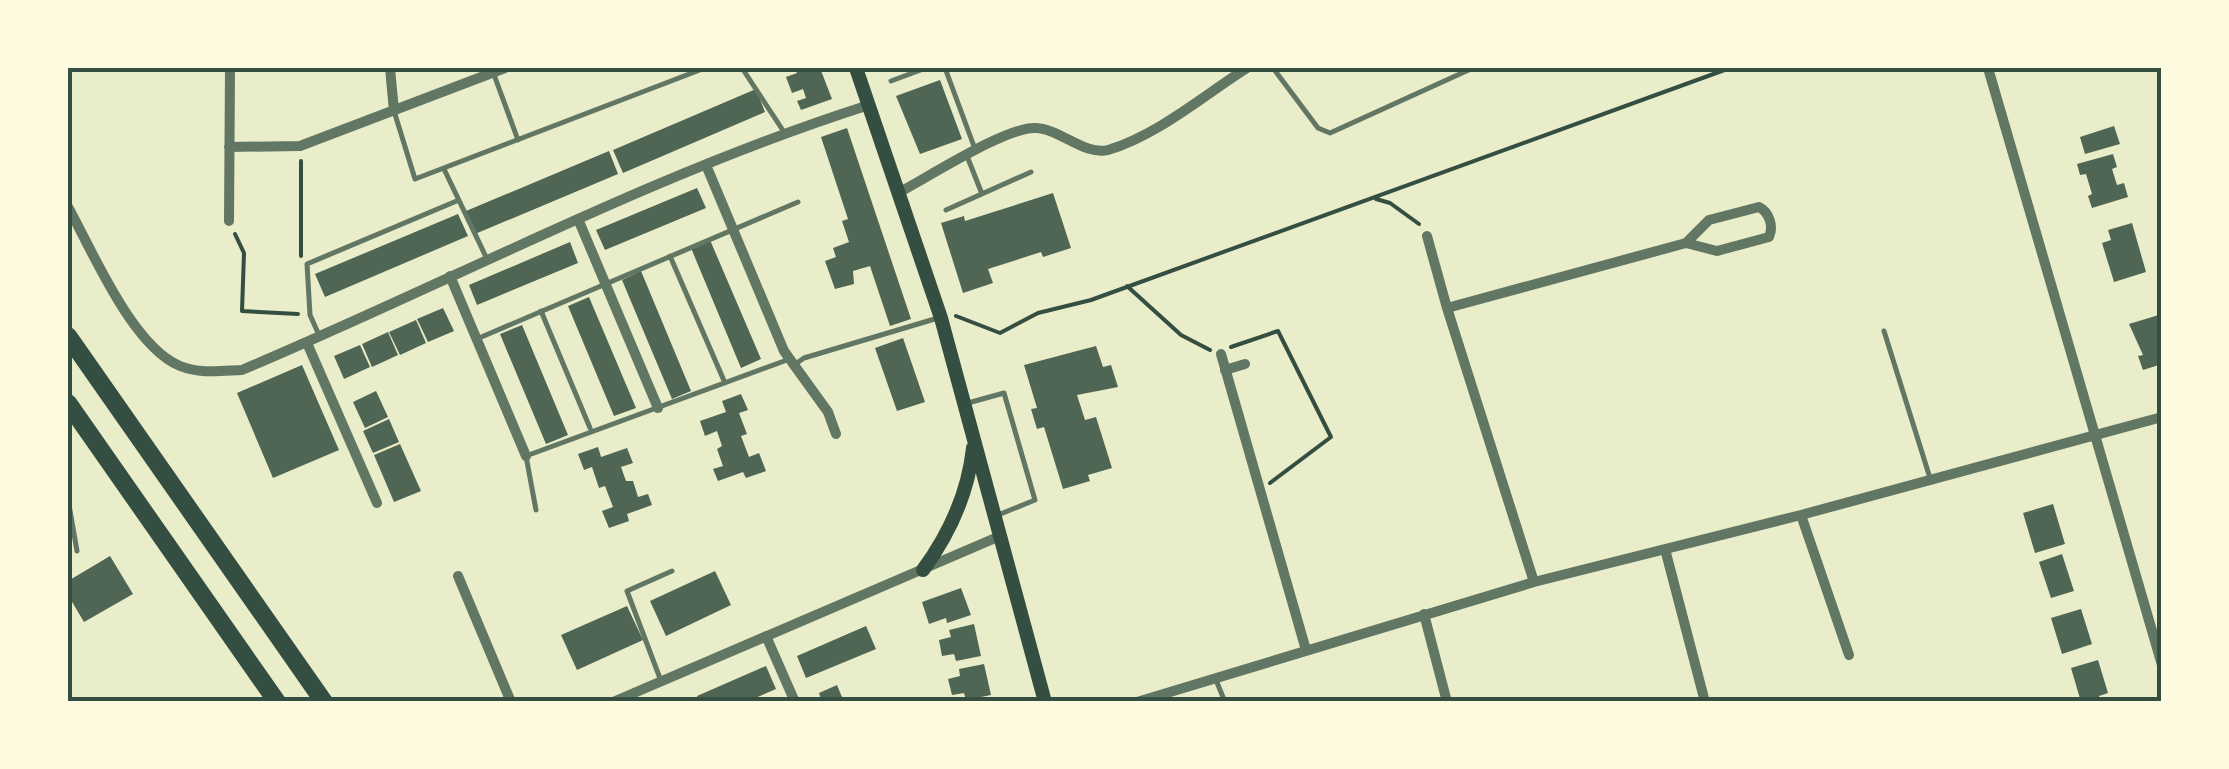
<svg xmlns="http://www.w3.org/2000/svg" width="2229" height="769" font-family="Arial,sans-serif">
<style>
.building{fill:#4f6655}
.lines{fill:none;stroke-linecap:round;stroke-linejoin:round}
.path{stroke:#344e41;stroke-width:4}
.service{stroke:#617663;stroke-width:5}
.minor{stroke:#617663;stroke-width:10}
.secondary{stroke:#344e41;stroke-width:14}
.motorway{stroke:#344e41;stroke-width:18}
.neatline{fill:none;stroke:#344e41;stroke-width:4}
</style>
<rect width="100%" height="100%" fill="#e9edc9"/>
<path class="building" d="M795,68h25l12,31 -31,11 -4,-9 9,-3 -3,-9 -11,4 -6,-16 11,-4z
M940,80l22,59 -42,15 -24,-58z
M756,89l9,23 -142,61 -10,-23z
M2114,126l6,18 -35,10 -5,-17z
M847,128l64,191 -21,7 -20,-60 -17,5 1,13 -19,5 -10,-28 11,-4 -3,-9 16,-6 -7,-21 6,-2 -27,-82z
M609,151l9,23 -143,60 -9,-23z
M2113,154l4,13 -5,2 5,16 7,-2 4,14 -36,11 -4,-12 4,-2 -6,-20 -6,1 -3,-11z
M697,188l9,20 -101,42 -9,-20z
M1053,193l18,55 -28,9 -2,-5 -53,17 5,14 -30,10 -22,-70 23,-7 1,5z
M458,214l10,22 -143,61 -10,-23z
M2132,223l14,49 -32,10 -12,-39 9,-3 -3,-10z
M710,240l51,119 -20,9 -50,-120z
M570,242l8,21 -101,42 -8,-20z
M641,271l50,120 -19,8 -50,-119z
M589,297l47,111 -22,8 -46,-110z
M443,308l11,23 -26,11 -11,-23z
M2162,314v50l-19,6 -5,-14 5,-1 -14,-31z
M416,320l10,23 -26,12 -11,-23z
M522,325l46,110 -22,9 -46,-110z
M388,332l10,23 -26,12 -10,-23z
M903,338l22,64 -28,9 -22,-63z
M360,345l10,22 -26,12 -10,-23z
M1096,346l7,21 8,-2 7,22 -41,8 8,25 11,-3 16,51 -24,7 2,6 -27,8 -19,-62 -7,2 -6,-20 6,-1 -13,-43z
M302,365l37,85 -66,28 -36,-85z
M376,391l12,26 -23,11 -12,-26z
M741,394l7,16 -9,3 8,21 -6,2 8,21 10,-4 7,18 -20,7 -3,-6 -25,9 -5,-12 10,-3 -6,-17 5,-3 -5,-15 -12,5 -5,-15 26,-9 -4,-11z
M389,419l10,23 -26,11 -10,-22z
M400,444l21,47 -27,11 -20,-47z
M598,447l3,10 26,-9 6,15 -12,4 5,14h7l5,16 10,-3 4,11 -25,9 2,7 -20,7 -7,-17 11,-4 -8,-21 -6,2 -7,-21 -8,3 -6,-16z
M2053,504l12,40 -30,9 -12,-40z
M2062,554l12,37 -23,7 -12,-36z
M110,556l23,38 -49,28 -16,-27v-14z
M715,571l16,34 -65,31 -16,-35z
M961,588l10,27 -24,8 -1,-5 -17,6 -7,-22z
M627,606l16,34 -66,30 -16,-35z
M2081,609l11,35 -30,10 -11,-36z
M974,624l7,32 -25,5 -2,-7 -12,2 -3,-16 12,-3 -2,-7z
M866,626l10,23 -70,29 -9,-22z
M2098,660l10,33 -9,3 2,6h-20l-10,-34z
M984,664l7,31 -25,5 -2,-7 -12,2 -4,-16 12,-3 -1,-7z
M766,666l10,23 -30,13h-47l-2,-6z
M837,685l7,17h-22l-3,-9z"/>
<g class="lines">
<path class="path" d="M1376,199l14,4 29,21
M235,234l9,19 -2,58 56,3
M301,256v-95
M1127,286l54,49 29,15
M956,316l44,17 38,-20 53,-13 639,-232
M1231,347l47,-16 53,106 -61,46"/>
<path class="service" d="M742,68l42,64
M945,68l30,81
M1273,68l45,60 12,5 143,-65
M493,72l25,68
M891,81l35,-13
M394,111l21,68 290,-111
M967,156l15,38
M444,169l43,90
M946,210l85,-38
M670,256l55,127
M541,311l49,117
M1884,331l46,147
M319,335l-9,-20 -3,-51 152,-64
M479,338l319,-136
M794,365l10,-7 134,-40
M968,403l36,-10 31,107 -37,15
M68,499l9,52
M536,510l-10,-54 261,-96
M1216,680l9,22
M661,681l-34,-90 45,-20"/>
<path class="minor" d="M390,68l4,43
M1988,68l174,597
M229,147l71,-1 205,-78
M706,165l78,186 44,61 8,22
M898,193c29,-15 109,-67 138,-65 24,1 49,28 72,22 50,-15 96,-55 139,-82
M68,207c25,45 64,139 112,159 20,8 40,5 62,4 209,-88 410,-196 627,-265
M578,219l80,189
M229,221l1,-153
M1427,236l20,72 87,274
M450,276l76,180
M1447,308l239,-65 23,-23 50,-13c10,5 15,19 10,30l-52,14 -31,-8
M307,343l70,160
M1221,354l85,296
M1225,370l20,-6
M1801,515l48,140
M1665,549l40,153
M458,576l53,126
M1424,614l23,88
M766,636l29,66
M613,702l387,-166
M1137,702l397,-120 267,-67 361,-98"/>
<path class="secondary" d="M856,68l85,250 104,384
M923,570c27,-37 45,-76 50,-122"/>
<path class="motorway" d="M68,336l256,366
M68,403l209,299"/>
</g>
<rect width="2229" height="769" fill="none" stroke="#fefae0" stroke-width="140"/>
<rect x="70" y="70" width="2089" height="629" class="neatline"/>
</svg>
